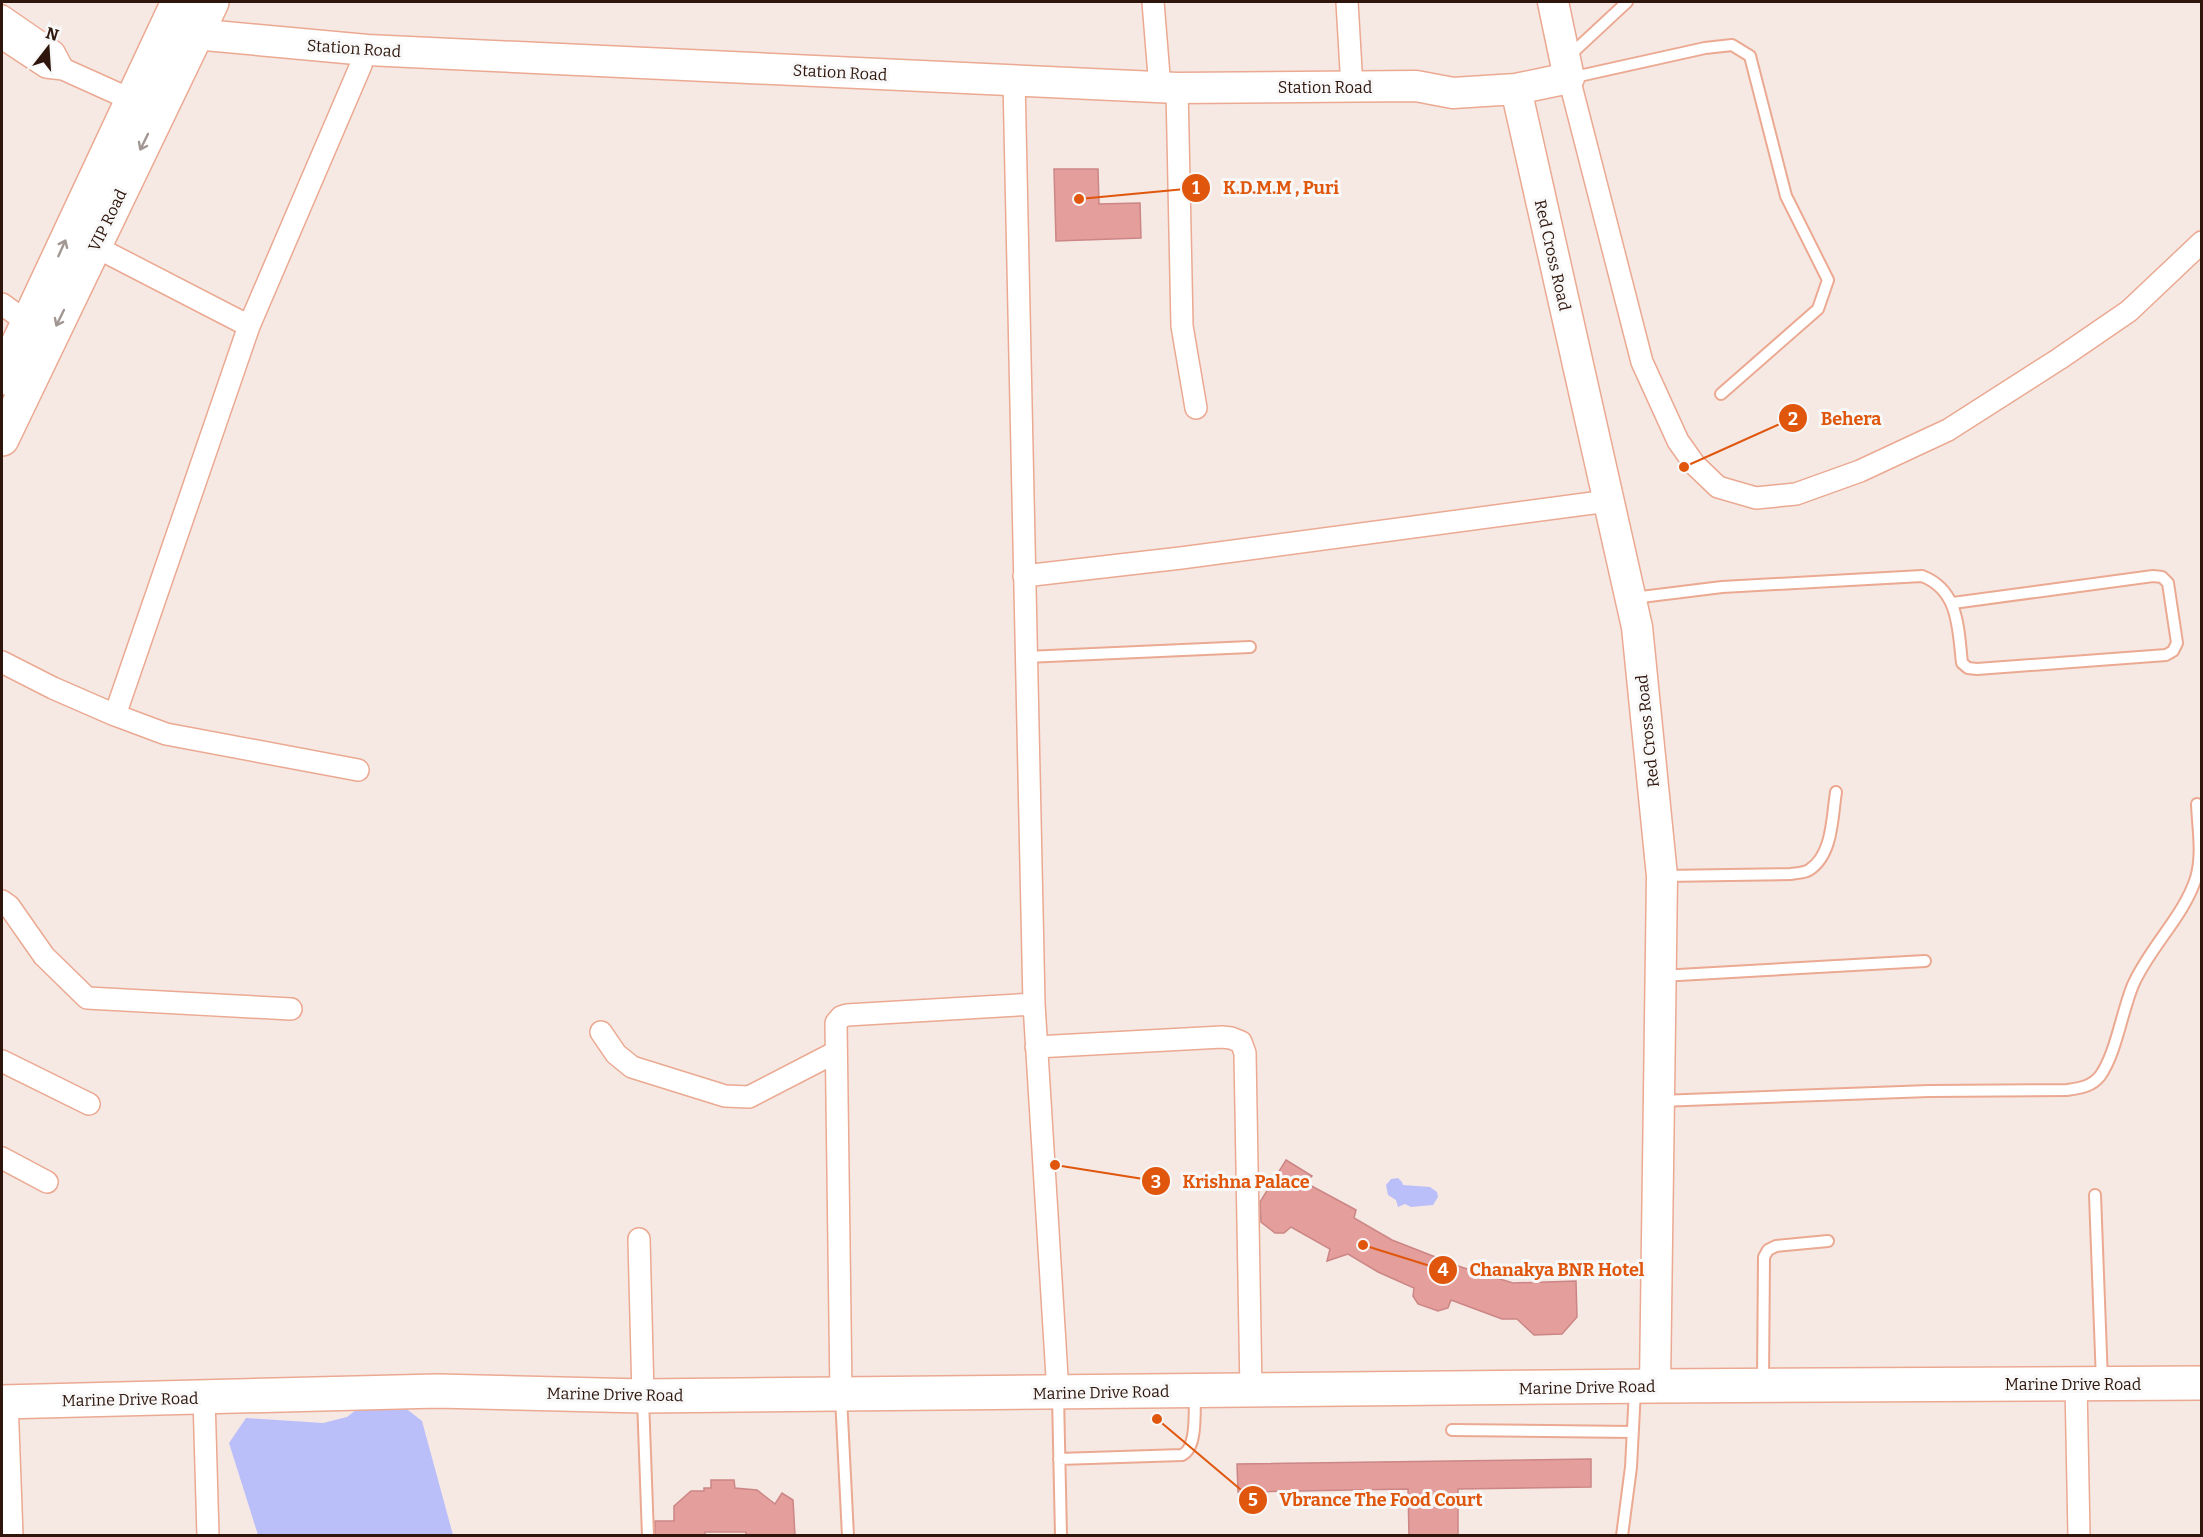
<svg xmlns="http://www.w3.org/2000/svg" width="2203" height="1537" font-family="Bitter,serif">
<style>
.water{fill:#babffa}
.building{fill:#e49e9c;stroke:#cb8685;stroke-width:1.5}
.lines{fill:none;stroke-linecap:round;stroke-linejoin:round}
.lane-casing{stroke:#eba992;stroke-width:14}
.street-casing{stroke:#eba992;stroke-width:24}
.secondary-casing{stroke:#eba992;stroke-width:33}
.primary-casing{stroke:#eba992;stroke-width:36}
.highway-casing{stroke:#eba992;stroke-width:36}
.lane{stroke:#fff;stroke-width:10}
.street{stroke:#fff;stroke-width:21}
.secondary{stroke:#fff;stroke-width:30}
.primary{stroke:#fff;stroke-width:33}
.highway{stroke:#fff;stroke-width:33}
.oneway{stroke:#a19692}
.labels{text-anchor:middle;stroke-width:6;stroke-linejoin:round;paint-order:stroke}
.street-label{font-size:16px;fill:#2e160d;stroke:#f8f8f8}
.leader{fill:none;stroke:#df560c;stroke-width:2}
.callout-dot{fill:#df560c;stroke:#f8f8f8;stroke-width:2}
.mark-label{font-size:18px;text-anchor:middle;font-weight:bold;fill:#fff}
.callout-label{font-size:18px;text-anchor:middle;font-weight:bold;fill:#df560c;stroke:#f8f8f8;stroke-width:6;stroke-linejoin:round;paint-order:stroke}
</style>
<rect width="100%" height="100%" fill="#f6e8e3"/>
<path class="water" d="M1398,1178l4,4 1,3 27,2 7,5 1,5 -5,8 -22,2 -6,-3 -7,3 -2,-7 -8,-5 -2,-10 5,-6z
M370,1399l29,4 23,18 31,114h-195l-29,-92 17,-25 77,5 24,-6z"/>
<path class="building" d="M1054,169h44l1,35 41,-1 1,35 -85,3z
M1286,1160l26,16 -6,7 50,27 -2,8 38,22 69,27 52,16 63,-2 1,36 -15,17 -28,1 -17,-16h-15l-51,-19 -3,8 -10,3 -20,-7 -5,-8 1,-8 -36,-16 -30,-18 -21,7 3,-12 -39,-22 -7,6h-9l-14,-11 -1,-20z
M1591,1459v28l-133,2v47h-49l-1,-47 -170,3 -1,-28z
M711,1480h23l1,8 22,2 18,14 7,-11 11,7 2,36h-49v-4h-41v4h-50v-15h19v-15l17,-15h13v-3h7z"/>
<g class="lines">
<g class="lane-casing">
<path id="lane" d="M1569,56l58,-54
M1570,78l135,-30 27,-3 18,11 36,140 42,84 -10,29 -97,85
M1633,598l89,-11 200,-11c37,14 36,52 40,87l6,5 9,1 189,-14 7,-4 4,-8 -9,-60 -6,-6 -9,-1 -200,27
M1026,657l224,-10
M1663,876l128,-2c6,-1 13,-1 18,-4 24,-15 23,-53 27,-78
M1661,976l264,-15
M1659,1101l270,-10 138,-1c13,-2 24,-3 33,-14 16,-22 22,-65 33,-91 16,-37 51,-69 63,-107 7,-24 2,-49 1,-74
M2095,1195l7,186
M1763,1382l1,-125 4,-7 8,-4 52,-5
M1058,1396l3,140
M841,1397l7,139
M643,1399l5,137
M1452,1430l181,2
M1059,1459l123,-4c16,-7 12,-46 13,-62
M1622,1536l9,-69 4,-77"/>
</g>
<g class="street-casing">
<path id="street" d="M1153,2l7,86
M1347,2l5,85
M2,16l52,36 9,17
M2,38l44,29 17,2 80,36
M1569,78l73,284 36,79 17,24 23,22 38,11 40,-4 64,-23 88,-41 111,-71 70,-48 73,-69
M1014,80l20,924 24,389
M1177,88l5,238 14,82
M94,246l155,80
M2,304l26,19
M1024,576l157,-18 427,-57
M2,662l51,26 62,27 51,19 192,36
M115,715l134,-389 112,-261
M2,901l7,5 35,50 43,42 204,11
M601,1032l15,22 16,13 93,29 24,1 87,-45
M1036,1047l186,-10 9,1 10,4 4,11 6,338
M2,1061l87,43
M2,1158l45,24
M639,1239l4,157
M2076,1384l3,152
M841,1394l-5,-371 5,-6 6,-2 187,-11
M204,1397l4,139
M7,1401l5,135"/>
</g>
<g class="secondary-casing">
<path id="secondary" d="M172,32l195,18 810,38 239,-2 37,7 63,-4 53,-11 -16,-76
M1516,89l121,538 25,249 -7,510"/>
</g>
<g class="primary-casing">
<path id="primary" d="M2,378l176,-376
M2,439l210,-437"/>
</g>
<g class="highway-casing">
<path id="highway" d="M2,1402l435,-11 206,5 1012,-10 547,-3"/>
</g>
<use href="#lane" class="lane"/>
<use href="#street" class="street"/>
<use href="#secondary" class="secondary"/>
<use href="#primary" class="primary"/>
<use href="#highway" class="highway"/>
</g>
<defs><path id="oneway-shaft" d="M-6 0H5M1.5-3L5.5 0L1.5 3" fill="none" stroke-width="1.6" stroke-linecap="round" stroke-linejoin="round" transform="scale(1.5)"/></defs>
<g class="oneway">
<use href="#oneway-shaft" transform="translate(144 142) rotate(116)"/>
<use href="#oneway-shaft" transform="translate(62 248) rotate(-66)"/>
<use href="#oneway-shaft" transform="translate(60 318) rotate(116)"/>
</g>
<g class="labels">
<g class="street-label">
<text transform="translate(354 48) rotate(4)" y="6">Station Road</text>
<text transform="translate(840 72) rotate(3)" y="6">Station Road</text>
<text x="1325" y="93">Station Road</text>
<text transform="translate(107 220) rotate(-64)" y="6">VIP Road</text>
<text transform="translate(1553 255) rotate(77)" y="6">Red Cross Road</text>
<text transform="translate(1647 731) rotate(-96)" y="6">Red Cross Road</text>
<text x="2073" y="1390">Marine Drive Road</text>
<text transform="translate(1587 1387) rotate(-1)" y="6">Marine Drive Road</text>
<text transform="translate(1101 1392) rotate(-1)" y="6">Marine Drive Road</text>
<text transform="translate(615 1394) rotate(1)" y="6">Marine Drive Road</text>
<text transform="translate(130 1399) rotate(-1)" y="6">Marine Drive Road</text>
</g>
</g>
<path class="leader" d="M1079 199L1196 188M1684 467L1793 418M1055 1165L1156 1181M1363 1245L1443 1270M1157 1419L1253 1500"/>
<g class="callout-dot">
<circle cx="1079" cy="199" r="6"/>
<circle cx="1684" cy="467" r="6"/>
<circle cx="1055" cy="1165" r="6"/>
<circle cx="1363" cy="1245" r="6"/>
<circle cx="1157" cy="1419" r="6"/>
<circle cx="1196" cy="188" r="15"/>
<circle cx="1793" cy="418" r="15"/>
<circle cx="1156" cy="1181" r="15"/>
<circle cx="1443" cy="1270" r="15"/>
<circle cx="1253" cy="1500" r="15"/>
</g>
<g class="mark-label">
<text x="1196" y="194">1</text>
<text x="1793" y="425">2</text>
<text x="1156" y="1188">3</text>
<text x="1443" y="1276">4</text>
<text x="1253" y="1506">5</text>
</g>
<g class="callout-label">
<text x="1281" y="194">K.D.M.M , Puri</text>
<text x="1851" y="425">Behera</text>
<text x="1246" y="1188">Krishna Palace</text>
<text x="1557" y="1276">Chanakya BNR Hotel</text>
<text x="1381" y="1506">Vbrance The Food Court</text>
</g>
<rect width="2203" height="1537" fill="none" stroke="#2e160d" stroke-width="6"/>
<g transform="translate(48 48) rotate(17)" stroke="#f8f8f8" stroke-width="4.5" paint-order="stroke">
<path d="M0-4.5L10 22L0 15L-10 22Z" fill="#2e160d"/>
<text y="-9" font-size="16" font-weight="bold" text-anchor="middle" fill="#2e160d">N</text>
</g>
</svg>
